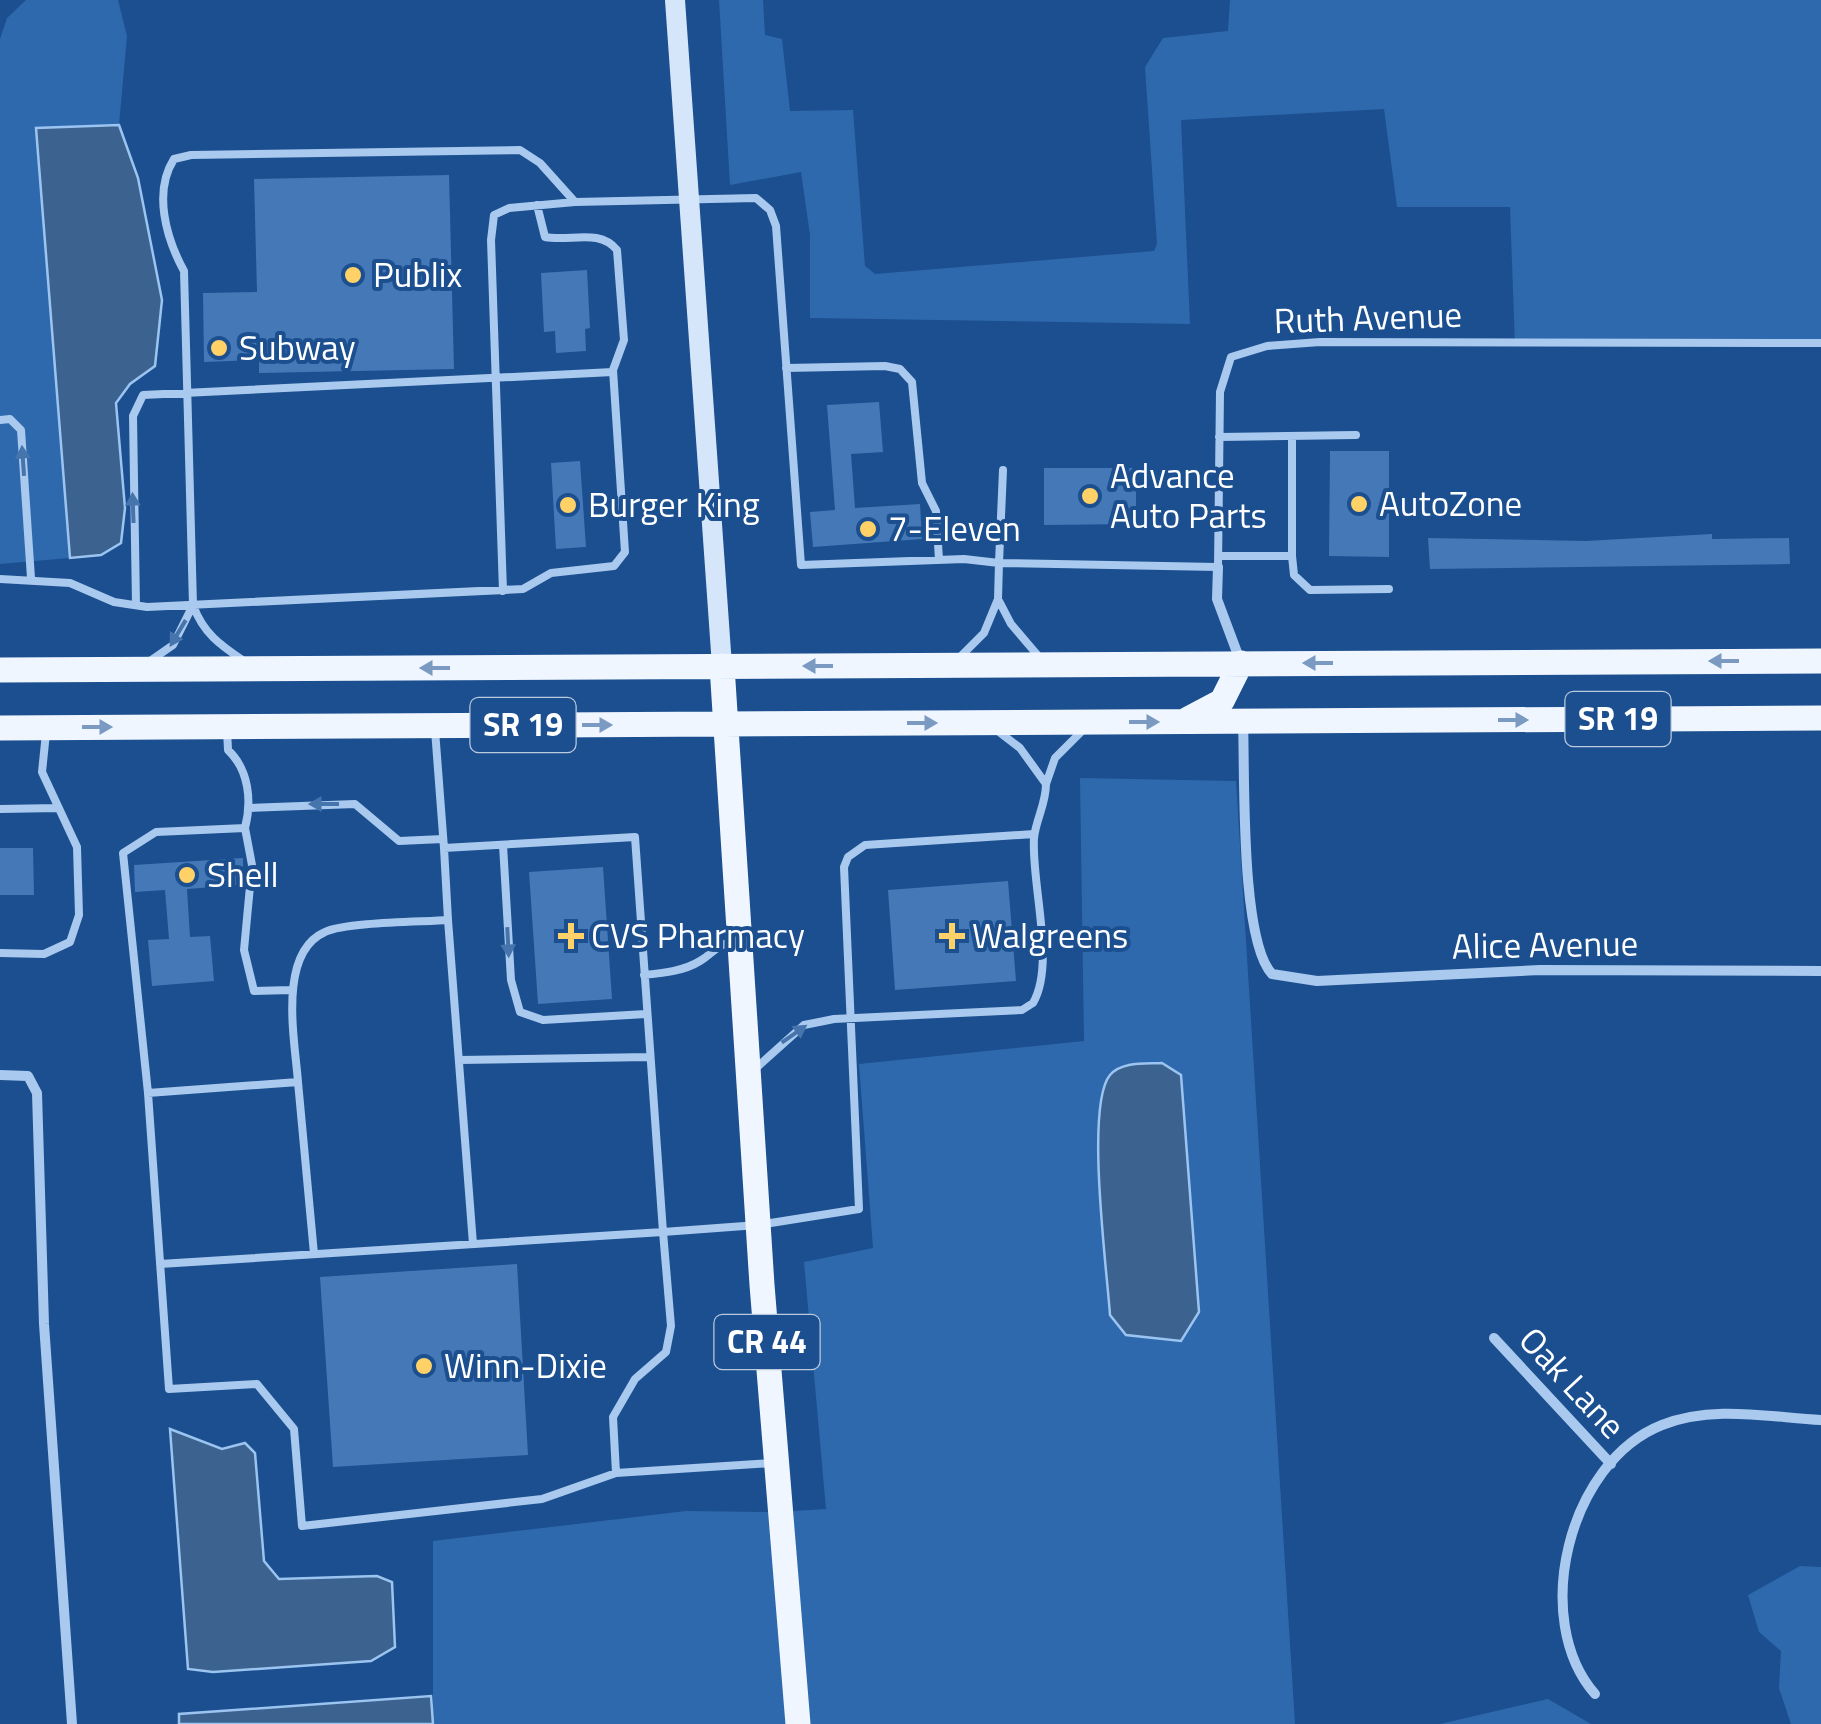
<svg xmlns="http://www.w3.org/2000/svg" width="1821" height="1724" font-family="'Titillium Web',sans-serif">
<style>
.green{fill:#2e69ad;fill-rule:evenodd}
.water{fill:#3c6290;stroke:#9cc4f0;stroke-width:2.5}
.building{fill:#4478b7}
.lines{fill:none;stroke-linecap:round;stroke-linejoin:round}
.service{stroke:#a9c9ee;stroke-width:8}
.minor{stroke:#a9c9ee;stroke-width:10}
.secondary{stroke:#d6e6fa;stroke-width:20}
.primary{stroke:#f0f6ff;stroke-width:25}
.oneway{fill:#4674ac}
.oneway2{fill:#7b9ac1}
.poi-dot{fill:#ffd166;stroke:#1b4f8f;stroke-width:4}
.labels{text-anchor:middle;stroke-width:8;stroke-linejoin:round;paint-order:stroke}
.shield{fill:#1b4f8f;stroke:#bbcadd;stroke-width:2.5}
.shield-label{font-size:32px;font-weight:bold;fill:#fff}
.poi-label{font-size:35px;fill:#fff;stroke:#1b4f8f;text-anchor:start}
.street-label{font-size:35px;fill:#fff;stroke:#1b4f8f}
</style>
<rect width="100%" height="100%" fill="#1b4f8f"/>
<path class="green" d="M26,0h92l9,36 -8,89 -82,3 33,430 -70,6v-525l7,-21z
M719,0h44l2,35 17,4 8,72 63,-1 12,156 10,8 279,-23 3,-7 -12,-177 18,-29 65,-7 2,-31h591v344l-306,2 -5,-139h-113l-13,-98 -203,11 9,204 -380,-6v-83l-9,-63 -71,13z
M1080,778l156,3 59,943h-486l-16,-213 33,-2 -22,-247 69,-14 -14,-184 225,-23zM1194,1246l5,66 -19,29z
M686,1511l84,1 16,212h-353v-183z
M1800,1566l21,1v157h-30l-12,-36 2,-37 -22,-19 -11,-37z
M1548,1699l43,25h-151z"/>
<path class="water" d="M119,125l19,53 24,122 -7,66 -25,18 -14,19 9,105 -4,35 -20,12 -31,3 -34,-430z
M1162,1063l19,12 18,237 -18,29 -55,-6 -16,-20c-3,-45 -25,-210 0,-240 12,-14 36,-11 52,-12z
M170,1429l52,20 23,-6 10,10 9,108 15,18 98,-3 15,6 3,65 -24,14 -158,11 -25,-3z
M431,1696l2,28h-254v-10z"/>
<path class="building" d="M449,175l5,194 -195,4v-13l-55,2 -1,-69 54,-1 -3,-113z
M587,270l3,58 -5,1 1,22 -30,2 -1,-22 -11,1 -3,-59z
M879,402l4,50 -32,2 4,54 65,-4 2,35 -109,8 -3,-35 25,-2 -8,-105z
M1330,451h59v106l-60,-1z
M580,461l6,86 -30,2 -5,-86z
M1044,468h92v56l-92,1z
M1712,534v5l77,-1 1,26 -360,5 -2,-31 157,3z
M0,848h33l1,47h-34z
M243,858v27l-56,4 3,48 20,-1 4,45 -62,5 -4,-46 21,-1 -4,-49 -30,2 -1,-27z
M603,867l9,132 -74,5 -9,-132z
M1008,881l8,100 -121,9 -7,-100z
M517,1264l11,191 -195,12 -13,-190z"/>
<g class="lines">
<path class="service" d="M786,368l99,-2 15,3 12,13 10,101 14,28 3,49
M0,420l10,-1 11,11 10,148
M1219,437l137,-2
M1218,556h74v-120
M1292,556l2,19 16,15 79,-1
M0,579l70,4 44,19 33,5 376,-18 28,-16 63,-7 11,-14 -12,-182 11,-30 -7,-90c-18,-22 -47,-8 -72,-13l-8,-32
M503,591l-12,-351 3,-25 15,-7 66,-6
M998,599l1,-36 219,4 2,-175 11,-35 36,-11 53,-4 501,1
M136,605l-3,-189 10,-21 470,-23
M193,605l-9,-334c-18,-33 -31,-79 -10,-112l17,-4 329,-5 20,13 35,39 181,-4 14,12 6,16 25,339 163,-6 35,4 4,-93
M959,658l25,-25 14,-34 13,25 29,34
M150,661l23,-16 20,-40c10,28 27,40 51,56
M435,730l9,118 191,-11 28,395 95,-7 101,-16 -15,-342 4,-10 17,-12 169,-11
M998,731l22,17 26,36 9,-26 29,-29
M250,808l105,-4 44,37 44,-2
M0,809l58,-1
M245,828l7,37 -8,85 10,41 37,-1
M503,845l8,135 9,32 23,8 103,-6
M444,848l4,72c-27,2 -102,2 -123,12 -48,21 -30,109 -27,150l-150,11 21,296 88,-5 37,45 8,97 240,-27 74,-26 157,-10
M448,920l25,324
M0,953l44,1 26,-12 9,-27 -2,-68 -35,-75 4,-39
M644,975c19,-2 40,-4 56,-14 15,-9 17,-18 35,-19
M459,1060l191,-3
M755,1069l49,-44 30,-6 188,-9 11,-7c23,-39 -2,-120 1,-165 2,-19 12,-34 12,-54
M298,1082l16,172
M148,1093l-25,-240 33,-21 89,-4c7,-27 4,-58 -17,-78l-1,-20
M160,1264l503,-32 8,94 -5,26 -31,27 -22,38 3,56"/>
<path class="minor" d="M1218,567l-1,32 24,64
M1243,721c2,53 -3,219 29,253l45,7 223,-11 281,1
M0,1075l28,1 9,17 7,231 28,400
M1494,1338l117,126
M1595,1694c-65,-74 -27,-232 67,-269 50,-20 106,-8 159,-5"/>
<path class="secondary" d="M675,0l47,666"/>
<path class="primary" d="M722,666l40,619 36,439
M0,670l1821,-9
M1188,719l34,-18 19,-38
M0,728l1821,-10"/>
</g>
<defs><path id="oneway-solid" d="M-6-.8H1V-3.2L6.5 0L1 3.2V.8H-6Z" transform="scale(2.5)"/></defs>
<g class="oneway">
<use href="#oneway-solid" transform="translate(23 461) rotate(-94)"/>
<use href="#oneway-solid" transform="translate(133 508) rotate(-92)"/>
<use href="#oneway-solid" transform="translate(178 633) rotate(121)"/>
<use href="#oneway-solid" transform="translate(324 804) rotate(180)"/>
<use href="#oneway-solid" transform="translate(508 942) rotate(87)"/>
<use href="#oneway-solid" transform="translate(794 1034) rotate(-35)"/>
</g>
<g class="oneway2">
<use href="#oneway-solid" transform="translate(1724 661) rotate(180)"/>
<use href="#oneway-solid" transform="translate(1318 663) rotate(180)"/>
<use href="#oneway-solid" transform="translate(818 666) rotate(180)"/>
<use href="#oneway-solid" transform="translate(435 668) rotate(180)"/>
<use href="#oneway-solid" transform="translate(1513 720)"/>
<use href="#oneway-solid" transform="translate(1144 722)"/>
<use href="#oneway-solid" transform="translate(922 723)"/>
<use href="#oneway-solid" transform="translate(597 725)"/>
<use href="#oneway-solid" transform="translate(97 727)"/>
</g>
<g class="poi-dot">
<circle cx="353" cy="275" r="10"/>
<circle cx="219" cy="348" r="10"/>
<circle cx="1090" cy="496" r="10"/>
<circle cx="1359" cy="504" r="10"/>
<circle cx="568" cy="505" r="10"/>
<circle cx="868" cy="529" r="10"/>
<circle cx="187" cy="875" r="10"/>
<path d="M566 921h10v10h10v10h-10v10h-10v-10h-10v-10h10z"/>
<path d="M947 921h10v10h10v10h-10v10h-10v-10h-10v-10h10z"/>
<circle cx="424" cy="1366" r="10"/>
</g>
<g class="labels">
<g class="shield">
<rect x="1565.5" y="692" width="105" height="54" rx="8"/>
<rect x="470.5" y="698" width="105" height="54" rx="8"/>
<rect x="714.5" y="1315" width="105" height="54" rx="8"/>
</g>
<g class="shield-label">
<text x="1618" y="730">SR 19</text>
<text x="523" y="736">SR 19</text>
<text x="767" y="1353">CR 44</text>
</g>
<g class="poi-label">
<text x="373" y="287">Publix</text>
<text x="239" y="360">Subway</text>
<text x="1110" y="488">Advance<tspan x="1110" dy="40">Auto Parts</tspan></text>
<text x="1379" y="516">AutoZone</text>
<text x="588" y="517">Burger King</text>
<text x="888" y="541">7-Eleven</text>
<text x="207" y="887">Shell</text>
<text x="591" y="948">CVS Pharmacy</text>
<text x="972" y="948">Walgreens</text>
<text x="444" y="1378">Winn-Dixie</text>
</g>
<g class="street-label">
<text transform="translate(1368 318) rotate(-2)" y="12">Ruth Avenue</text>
<text transform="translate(1545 945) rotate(-1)" y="12">Alice Avenue</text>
<text transform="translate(1572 1383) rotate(47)" y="12">Oak Lane</text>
</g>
</g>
</svg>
